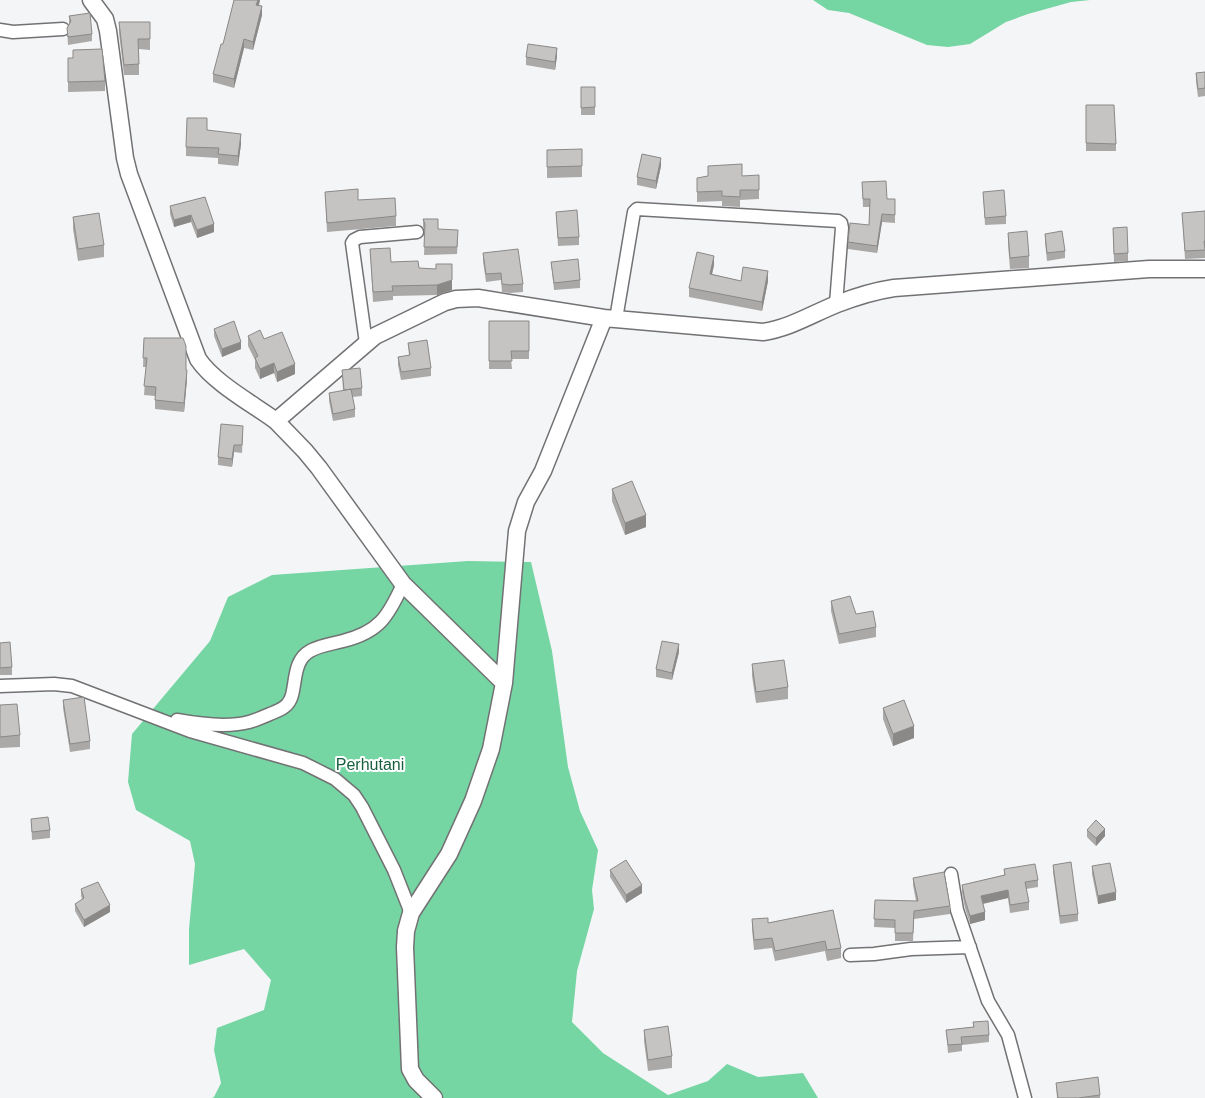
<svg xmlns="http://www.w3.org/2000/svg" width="1205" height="1098" font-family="Arial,sans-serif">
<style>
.forest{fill:#75d5a3}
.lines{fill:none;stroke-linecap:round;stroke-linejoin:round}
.minor-casing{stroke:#727274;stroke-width:15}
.tertiary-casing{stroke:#727274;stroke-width:19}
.minor{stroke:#fff;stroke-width:12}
.tertiary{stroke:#fff;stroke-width:16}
.wall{fill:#aaa9a7}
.shaded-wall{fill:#8b8988}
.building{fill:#c6c4c2;stroke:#8b8988}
.labels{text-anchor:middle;stroke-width:4;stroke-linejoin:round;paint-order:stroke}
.park-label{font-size:16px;fill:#165f3f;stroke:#fff}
</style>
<rect width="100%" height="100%" fill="#f4f5f7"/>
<path class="forest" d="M813,0h277l-19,2 -43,12 -22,8 -36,22 -22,3 -21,-2 -78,-32 -21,-3z
M468,561l63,1 21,89 16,116 12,44 18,39 -6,40 2,19 -17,62 -5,51 31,31 65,42 40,-14 19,-17 31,13 45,-4 15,25h-606l2,-1 7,-14 -7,-33 3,-22 47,-18 7,-30 -27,-31 -55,16v-36l6,-65 -5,-23 -54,-31 -8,-28 4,-48 78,-93 18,-44 44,-22z"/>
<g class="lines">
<g class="minor-casing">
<path id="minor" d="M0,30l13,2 50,-3
M616,319l18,-107 3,-3 201,12 3,2 1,5 -6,76
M366,343l-14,-100 2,-3 6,-3 57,-5
M0,686l54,-2 18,2 118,45 113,32 32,16 19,16 8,12 32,63 17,43
M177,720c22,4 50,8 72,2 7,-2 14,-5 21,-8 10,-4 19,-7 22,-19 4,-15 2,-35 18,-44 10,-6 22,-7 33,-10 36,-9 45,-24 60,-57
M951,874l6,36 31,91 20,34 17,63
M850,955l24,-1 37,-5 59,-2"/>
</g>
<g class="tertiary-casing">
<path id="tertiary" d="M91,0l14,19 3,12 17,127 4,16 69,185c16,24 55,45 78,62l99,-85 70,-34 11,-3 22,-1 126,20 159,14c27,-4 49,-18 74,-28 18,-7 37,-13 57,-16l255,-19h56
M276,421l29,30 14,17 84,116 101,99
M434,1098l-18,-18 -6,-11 -5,-122 1,-16 5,-18 38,-59 24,-53 18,-52 13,-66 13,-152 9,-29 17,-31 61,-153"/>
</g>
<use href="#minor" class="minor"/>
<use href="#tertiary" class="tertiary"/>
</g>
<path class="wall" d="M234,0h26l-1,6 3,9 -9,35 -9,-2 -10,40 -21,-6v-8l10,-30z
M69,16l23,18v7l-24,4 -1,-17 2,-4z
M119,22h31v28l-11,-1v26h-15l-5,-42z
M73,50l32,31v10l-37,1v-34h5z
M557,56l-2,14 -29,-5v-8z
M1205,72v24l-7,1 -2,-16v-8z
M581,87h14v28h-14z
M1086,105l30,39v7h-30z
M207,130l34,14 -3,22 -20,-2v-6l-32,-2v-9z
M547,150l35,16v11l-35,1z
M661,166l-5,23 -19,-4v-8z
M708,166l34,10 17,14v9l-19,1v7l-18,-1v-5l-25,1v-24l11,-2z
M862,182l25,17h8v24l-13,-1 -5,31 -29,-4v-7l21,-17 1,-18h-7z
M325,192l33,8 38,16v10l-69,6z
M983,192l23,24v8l-21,1z
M205,197l9,35 -17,6 -6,-16 -17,5 -4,-13v-8z
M1205,211v47l-20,1 -3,-46z
M556,212l23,25v8l-21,1z
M73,217l31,28v12l-26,4 -5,-32z
M423,219l15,10 20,9 -1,16 -33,1 1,-24 -2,-4z
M1113,228l15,25v8l-14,1z
M1008,233l21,23v12l-19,1 -2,-25z
M1045,234l20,17v7l-18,3 -2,-19z
M370,249l21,13 28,6 33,22 -15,5 -44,1v4l-20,2z
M483,253l40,31v8l-13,1 -8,-1 -1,-12 -15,2 -3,-21z
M551,262l29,18v8l-26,2z
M714,265l-2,9 29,7h27l-6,30 -73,-14v-9z
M489,321h40v38h-18l1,10h-23z
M214,329l27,20 -19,8 -8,-21z
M248,336l16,3 31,35 -18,8 -3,-9 -14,6 -5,-11v-8l-7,-14z
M144,338l42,32 1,9 -3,33 -29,-3v-13l-11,-1 2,-28h-3z
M408,343l23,25v8l-30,4 -3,-15v-8l11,-1z
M342,370l20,18v8l-10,1 3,12v8l-22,4 -4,-20v-8l14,-2z
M243,433l-1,20 -8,-1 -2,15 -14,-2v-8z
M612,489l34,38 -21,8 -13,-34z
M831,601l25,13 20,13v10l-37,7 -8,-33z
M0,643l12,24v8h-12z
M679,652l-7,28 -16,-3v-8z
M752,664l36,23v12l-32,4 -4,-27z
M63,700l27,41v8l-20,3 -7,-44z
M0,705l20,30v12l-20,1z
M883,708l31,30 -21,8 -10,-27z
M31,819l19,11v8l-18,2z
M1087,830l18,6 -9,10 -9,-9z
M1053,865l25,49v7l-18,3 -7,-52z
M1092,866l24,34 -18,4 -6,-30z
M1004,869l34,11v7l-12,2 3,13v8l-19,3 -2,-15 -25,6 2,16 -15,4 -5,-16 -3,-15v-8l42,-10z
M610,870l32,23 -16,10 -16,-26z
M913,878l37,28v8l-36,5 -1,22h-18v-13l-21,-1 1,-27 41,1 -3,-16z
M81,889l29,23 -26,15 -9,-16v-7l7,-4 -1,-5z
M833,910l8,38v10l-14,3 -2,-10 -50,10 -3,-13 -18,2 -2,-21v-10l16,4z
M973,1022l16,13v7l-27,3v6l-14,2 -2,-23 27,-3z
M644,1030l28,26v12l-24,3 -4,-30z
M1056,1083l44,12v3h-43z"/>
<path class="shaded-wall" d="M258,0h2l-4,14v-9z
M262,6v9l-9,35v-8z
M244,39v9l-10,40v-9z
M557,48v8l-2,14v-8z
M241,134v10l-3,22v-10z
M661,158v8l-5,23v-8z
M882,214v8l-5,31v-7z
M191,215v7l-17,5v-7z
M214,224v8l-17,6v-8z
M714,256v9l-4,18v-9z
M768,271v10l-6,30v-9z
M452,280v10l-15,5v-10z
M241,342v7l-19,8v-8z
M274,363v10l-14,6v-10z
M295,364v10l-18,8v-10z
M187,370v9l-3,33v-9z
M234,445v7l-2,15v-8z
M646,515v12l-21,8v-12z
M679,644v8l-7,28v-7z
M914,726v12l-21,8v-12z
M1105,829v7l-9,10v-8z
M642,885v8l-16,10v-8z
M1008,890v8l-27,6v-8z
M1116,892v8l-18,4v-8z
M110,905v7l-26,15v-7z
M985,912v8l-15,4v-8z"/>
<path class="building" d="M234,0h24l-2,5 6,1 -9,36 -9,-3 -10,40 -21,-5 8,-30h2z
M90,13l2,21 -24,3 -1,-9 4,-7 -2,-5z
M119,22h31v17h-12l1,25 -15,1z
M528,44l29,4 -2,14 -29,-5z
M102,49l3,32 -37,1v-24h5v-8z
M1205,72v16l-7,1 -2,-16z
M581,87h14v20l-14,1z
M1086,105h28l2,39 -30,-1z
M187,118h20v12l34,4 -3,22 -20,-2 1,-6 -33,-1z
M582,149v17l-35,1v-17z
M642,154l19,4 -5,23 -19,-4z
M742,164v12l17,-1v15h-19v7l-18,-1v-5l-25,1v-14l11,-2v-10z
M886,181l1,18h8v16l-13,-1 -5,32 -29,-4 2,-19 19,2 1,-26h-7l-1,-17z
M358,189v11l37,-2 1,18 -69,7 -2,-31z
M1004,190l2,26 -21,2 -2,-26z
M205,197l9,27 -17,6 -6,-15 -17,5 -4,-14z
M577,210l2,27 -21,1 -2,-26z
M1205,211v30h-1l1,9 -20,1 -3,-38z
M99,213l5,32 -26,4 -5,-32z
M423,219h15v10l20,1 -1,17h-33l1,-23z
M1127,227l1,26 -14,1 -1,-26z
M1027,231l2,25 -19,2 -2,-25z
M1062,231l3,20 -18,2 -2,-19z
M390,248l1,14 27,-1 1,7 17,1v-5h16v16l-15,5 -45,1 1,5 -20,1 -3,-43z
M518,249l5,35 -13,1 -8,-1 -1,-11 -15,1 -3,-21z
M697,252l17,4 -4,18 31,7 2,-14 25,4 -6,31 -73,-14z
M578,259l2,21 -26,3 -3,-21z
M234,321l7,21 -19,7 -8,-20z
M489,321h40v30h-18l1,10h-23z
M260,330l4,9 18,-7 13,32 -18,8 -3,-9 -14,6 -5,-11 3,-2 -10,-20z
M144,338h39l3,8v24h1l-3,33 -29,-3 1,-13 -12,-1 3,-28h-4z
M427,340l4,28 -30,4 -3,-15 12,-2 -2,-12z
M360,368l2,20 -18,2 -2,-20z
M351,389l4,20 -22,5 -4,-21z
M221,424l22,2 -1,19h-8l-2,14 -14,-2z
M632,481l14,34 -21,8 -13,-34z
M850,596l6,18 17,-3 3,16 -37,7 -8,-33z
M662,641l17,3 -7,29 -16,-4z
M10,642l2,25 -12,1v-25z
M784,660l4,27 -32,5 -4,-28z
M84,697l6,44 -20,3 -7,-44z
M904,700l10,26 -21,8 -10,-26z
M17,704l3,31 -20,2v-32z
M48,817l2,13 -18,2 -1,-13z
M1096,820l9,9 -9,9 -9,-8z
M626,860l16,25 -16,10 -16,-25z
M1071,862l7,52 -18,2 -7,-51z
M1110,863l6,29 -18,4 -6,-30z
M1035,864l3,16 -13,2 4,20 -19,3 -2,-15 -27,6 4,16 -15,4 -5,-16 -3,-15 43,-10 -1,-6z
M944,872l6,34 -36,5 -1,22h-18v-13l-21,-1 1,-19 43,1 -5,-23z
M98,882l12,23 -26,15 -9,-16 9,-6 -3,-9z
M833,910l8,38 -14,2 -2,-9 -50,10 -3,-13 -18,2 -2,-21 16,-1v5z
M988,1021l1,14 -28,2 1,7 -14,1 -2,-15 28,-3 -1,-5z
M668,1026l4,30 -24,4 -4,-30z
M1098,1077l2,18 -22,3h-20l-2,-15z"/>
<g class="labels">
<g class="park-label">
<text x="370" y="770">Perhutani</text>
</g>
</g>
</svg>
